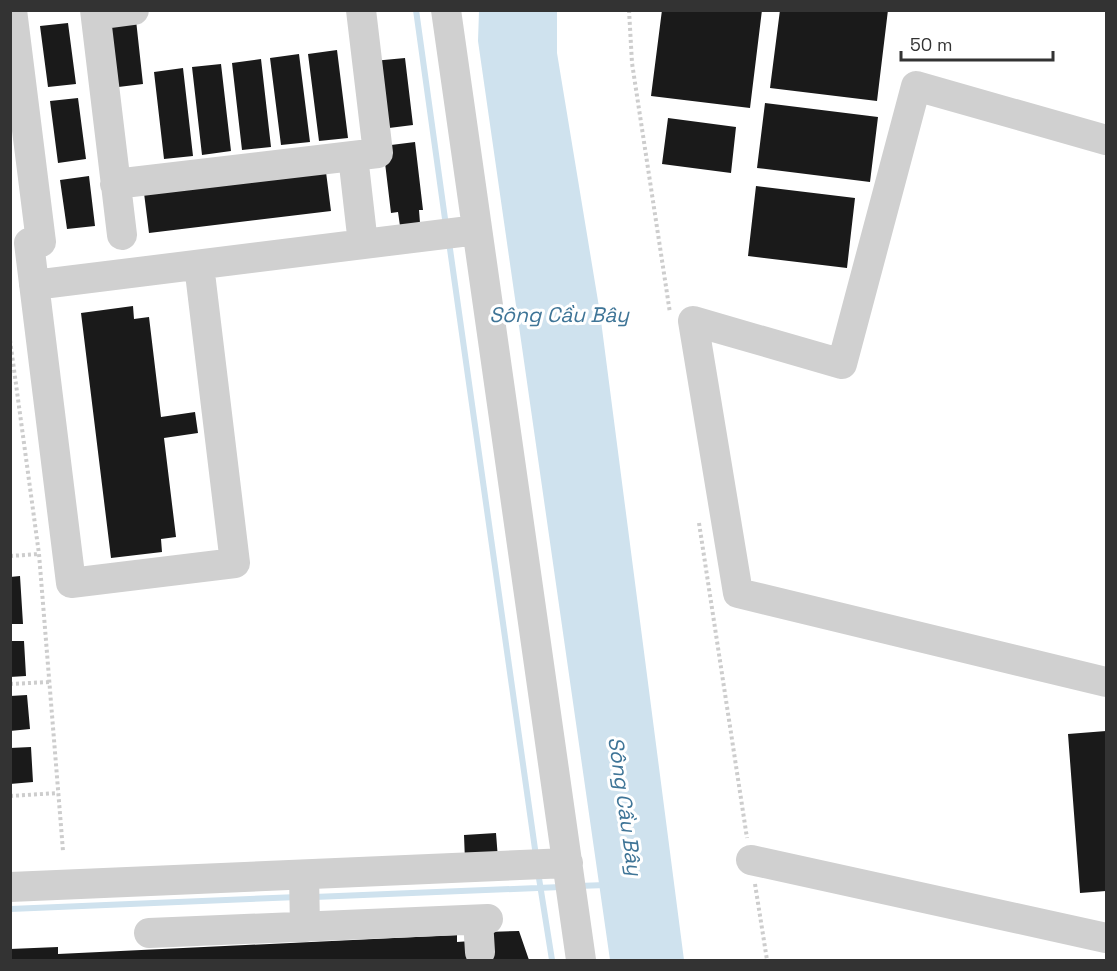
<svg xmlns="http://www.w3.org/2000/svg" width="1117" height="971" font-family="'Space Grotesk',sans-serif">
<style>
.water{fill:#cfe2ee}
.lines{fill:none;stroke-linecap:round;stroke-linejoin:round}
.stream{stroke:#cfe2ee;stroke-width:6}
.building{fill:#1a1a1a}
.path{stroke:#cdcdcd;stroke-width:4;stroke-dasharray:3 3;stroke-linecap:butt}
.minor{stroke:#d0d0d0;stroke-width:30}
.labels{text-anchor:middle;stroke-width:6;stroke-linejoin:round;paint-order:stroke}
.water-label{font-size:21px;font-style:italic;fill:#3f7597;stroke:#fff}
</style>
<rect width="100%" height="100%" fill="#fff"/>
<path class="water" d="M479,11h78v42l43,260 84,647h-74l-132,-919z"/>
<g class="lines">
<path class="stream" d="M416,10l30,216
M449,242l87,614
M538,872l14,88
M578,886l28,-1
M314,897l247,-10
M10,909l288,-12"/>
</g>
<path class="building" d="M662,10h100l-12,98 -99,-12z
M780,10h108l-11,91 -107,-13z
M136,20l7,64 -33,4 -8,-64z
M68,23l8,61 -28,3 -8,-61z
M337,50l11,88 -29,3 -11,-87z
M299,54l11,88 -29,3 -11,-87z
M405,58l8,67 -32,4 -8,-68z
M261,59l10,88 -29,3 -10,-87z
M221,64l10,87 -29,4 -10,-88z
M183,68l10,88 -29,3 -10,-87z
M78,98l8,61 -28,4 -8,-62z
M765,103l113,14 -8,65 -113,-14z
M668,118l68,9 -5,46 -69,-9z
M415,142l8,68h-4l1,13 -20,3 -2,-14 -7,1 -8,-67z
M326,172l5,39 -182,22 -5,-40z
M89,176l6,50 -28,3 -7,-49z
M756,186l99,12 -8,70 -99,-12z
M133,306l1,13 15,-2 12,100 34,-5 3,21 -34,5 12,99 -15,2 1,13 -51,6 -30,-245z
M20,576l3,48h-13v-47z
M10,641h14l2,35 -16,1z
M27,695l3,34 -20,2v-35z
M1106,731v160l-26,2 -12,-159z
M31,747l2,35 -23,2v-36z
M496,833l2,26 -33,2 -1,-26z
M519,931l10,29h-519v-11l48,-2v7l399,-19v7l14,-1 16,-9z"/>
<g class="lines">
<path class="path" d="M629,10l3,53 38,250
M10,340l29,214 24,297
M699,523l48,315
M10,556l29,-2
M10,684l39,-2
M10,796l48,-3
M755,884l12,76"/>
<path class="minor" d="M12,10l29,232 -12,1 42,340 164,-20 -36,-298
M95,10l27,225
M446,10l135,950
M96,15l38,-5
M1106,140l-190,-54 -74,278 -149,-43 45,272 368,89
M353,156l10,88
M115,184l263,-31 -17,-143
M34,285l443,-55
M751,860l355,78
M304,875l1,52
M10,887l558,-24
M478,920l2,32
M149,933l339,-14"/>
</g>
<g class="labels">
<g class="water-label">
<text x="559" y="322">Sông Cầu Bây</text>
<text transform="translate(625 806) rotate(82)" y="7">Sông Cầu Bây</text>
</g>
</g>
<rect width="1117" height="971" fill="none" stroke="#333333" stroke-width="24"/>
<path d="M901 51v9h152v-9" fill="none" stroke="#333333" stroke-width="3"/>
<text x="910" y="51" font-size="18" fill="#333333" stroke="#ffffff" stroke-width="4.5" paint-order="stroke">50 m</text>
</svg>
